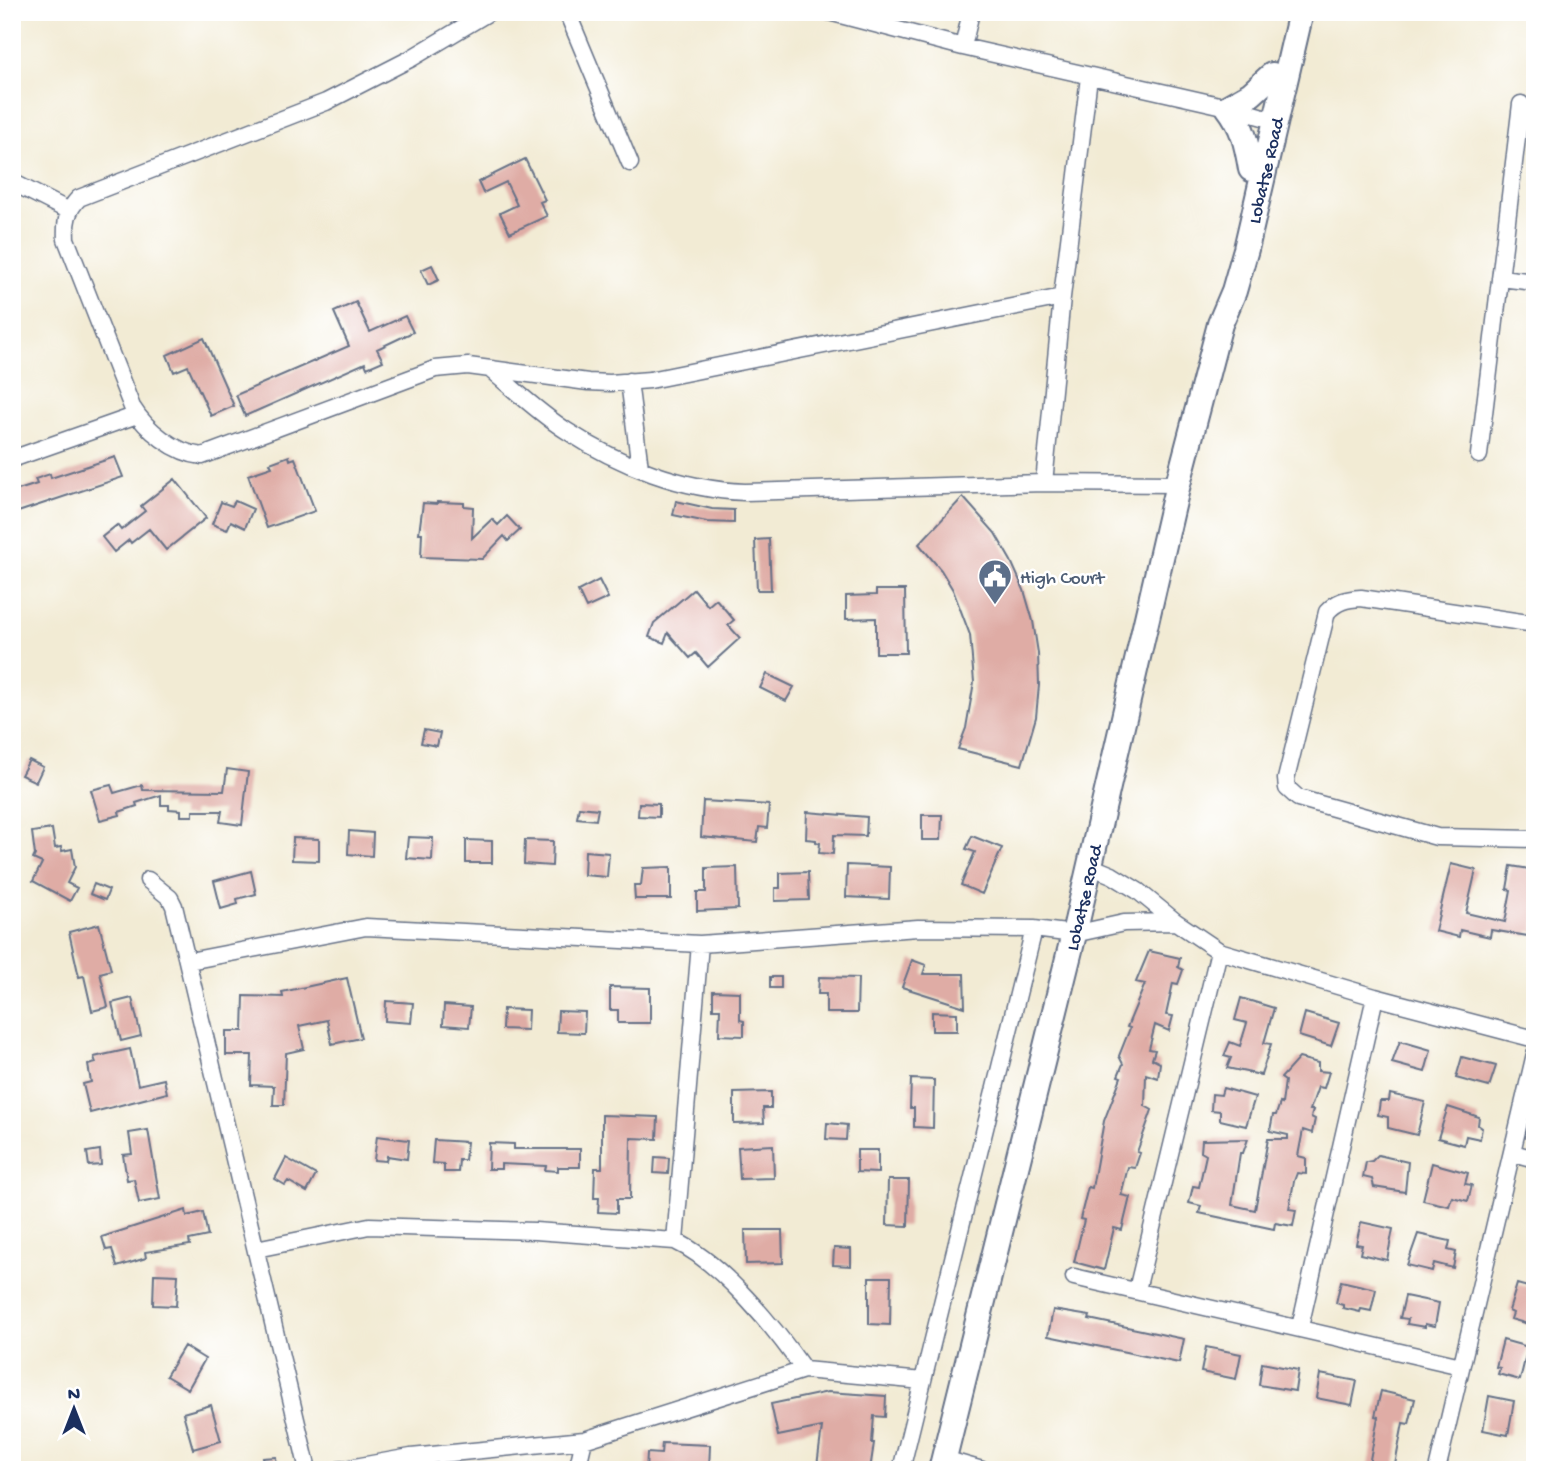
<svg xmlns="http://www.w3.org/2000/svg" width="1547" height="1482" font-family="'Gochi Hand',sans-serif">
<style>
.building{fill:#dfaca5}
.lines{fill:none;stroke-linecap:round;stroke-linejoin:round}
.minor-casing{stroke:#667187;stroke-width:19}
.trunk-casing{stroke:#667187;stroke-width:28}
.minor{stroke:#fff;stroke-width:16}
.trunk{stroke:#fff;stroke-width:24}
.labels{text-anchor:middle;stroke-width:5;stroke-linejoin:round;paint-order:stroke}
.street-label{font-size:19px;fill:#1b2f5e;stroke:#fff}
.service-label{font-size:19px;fill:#4e5e75;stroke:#fff;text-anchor:start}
</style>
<rect width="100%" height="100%" fill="#fff"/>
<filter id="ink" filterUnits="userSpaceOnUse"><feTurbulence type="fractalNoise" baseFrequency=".0143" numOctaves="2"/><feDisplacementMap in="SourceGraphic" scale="14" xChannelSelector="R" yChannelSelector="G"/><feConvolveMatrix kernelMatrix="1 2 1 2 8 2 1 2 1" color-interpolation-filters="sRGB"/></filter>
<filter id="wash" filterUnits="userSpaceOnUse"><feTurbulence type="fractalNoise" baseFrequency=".00686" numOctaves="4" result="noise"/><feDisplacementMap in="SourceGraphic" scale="28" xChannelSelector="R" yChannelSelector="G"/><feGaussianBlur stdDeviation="1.57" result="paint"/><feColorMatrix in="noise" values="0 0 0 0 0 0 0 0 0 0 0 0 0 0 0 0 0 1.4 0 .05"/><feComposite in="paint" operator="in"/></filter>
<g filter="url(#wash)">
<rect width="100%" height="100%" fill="#f2ebd4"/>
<g id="blocks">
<path class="building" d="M525,159l20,41 -5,2 7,14 -37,17 -10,-20 17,-8 -11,-23 -23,11 -5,-11z
M432,265l7,15 -11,5 -7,-15z
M356,302l14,30 35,-16 8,16 -36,17 6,12 -16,7 -2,-5 -120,53 -9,-21 113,-49 -15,-34z
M204,338l30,68 -23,10 -23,-50 -14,6 -7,-17z
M289,456l1,4 5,-2 20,53 -48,17 -19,-53 24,-8 -2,-4z
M115,457l8,20 -111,37v-22l25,-8 -2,-5 15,-5 1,4z
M175,479l31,39 -40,32 -17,-21 -18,14 -2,-3 -15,12 -12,-15 15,-12 4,5 24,-19 -4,-5z
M963,497l32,36 16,28 13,29 9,31 5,32 1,32 -3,32 -14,48 -64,-16 8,-21 8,-46 -4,-47 -17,-45 -12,-20 -22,-26z
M235,501l18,8 -8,19 -14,-7 -4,9 -15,-6 9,-22 11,4z
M676,501l36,8 22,1v13l-27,-1 -34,-7z
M437,502l27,1v3l9,1 -1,31 20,-19 6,6 9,-9 13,14 -12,11 -4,-5 -22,23 -61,-2 1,-24h-3l4,-30 14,1z
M769,539l2,51h-14l-2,-50z
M599,580l9,18 -22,10 -8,-17z
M694,589l14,17 8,-7 18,21 -6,5 12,13 -32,29 -12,-14 -6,5 -22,-25 -4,10 -15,-6 5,-14z
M876,590h29l1,63h-30v-35l-30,1v-23l30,-1z
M767,674l27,13 -8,14 -26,-13z
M424,730l16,3 -3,13 -16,-3z
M29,760l14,7 -7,15 -15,-7z
M227,769l21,3 -6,53 -22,-3 2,-11h-29v5h-12v-6l-12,-1v-4h-8v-10l-25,8 1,3 -18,6 1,3 -20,5 -9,-30 20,-5 3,8 28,-8 1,5 81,1z
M703,801l66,4 -2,23 -8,-1 -2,15 -56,-5z
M639,803l20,1v13l-21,-1z
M579,807l19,2 -2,11 -19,-2z
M807,812l60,5 -1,19 -32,-1 -1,19 -14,-1 1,-10 -4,-1v-2l-10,-1z
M922,815h20l-1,25h-19z
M52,829l3,19 6,-1 1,4 10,-2 3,18 -8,16 10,5 -7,13 -37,-20 9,-18 -9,-4 2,-4 -3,-23z
M349,831l24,2 -1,23 -24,-2z
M972,836l30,12 -20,46 -21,-9 14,-33 -9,-3z
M408,837l25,1 -1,22 -26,-2z
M293,838l26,1v22l-27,-1z
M466,840l26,1v22h-26z
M525,840l28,1 -1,25 -28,-2z
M585,851l24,2 -2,24 -23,-2z
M1451,864l25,6 -10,43 39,9 6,-32 -4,-1 4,-23 24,4v62l-6,-1 -1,5 -37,-6 -1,7 -30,-7 -1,7 -24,-6z
M847,865l43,2 -1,32 -43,-2z
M671,867v32h-36l-1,-14h7l2,-17z
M737,867l1,42 -41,2v-19h9v-24z
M251,871l5,23 -19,5 1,5 -17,5 -7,-28z
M808,872l1,28 -34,1v-13h5v-15z
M94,884l15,6 -4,10 -15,-6z
M99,924l12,46 -11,3 8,34 -16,4 -8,-35 -5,1 -10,-45z
M1149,951l31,7 -2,9 5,3 -5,14 -5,-1 -7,32 7,1 -4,15 -14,-6 -6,24 6,1 -3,9 8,4 -2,15 -12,-4 -1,32 7,4 -15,42 3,1 -5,15 -7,-1 -7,28 9,2 -8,33 -8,-2 -10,42 -30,-8 10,-42 -4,-1 8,-32 4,1 12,-67 17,-44 -3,-1 5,-12 -4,-8 11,-28 -3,-1 18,-43 -9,-2z
M912,960l14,5 -3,9h41l1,33 -63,-20z
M770,977h11v11h-11z
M819,977l39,1 -1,35h-31v-19h-8z
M347,978l14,60 -29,6 -5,-24 -28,6 5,23 -18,4 -2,52h-11l1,-19 -23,-1 1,-30h-26v-24h17l1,-35 39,1 -1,-5z
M610,987l40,1v35h-32v-13h-8z
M713,991l27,1v28l4,1v15l-25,-1 1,-26h-7z
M132,998l9,38 -20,5 -9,-38z
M1241,998l33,10 -10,35 7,1 -10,31 -34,-7 4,-10 -7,-2 6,-14 10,4 7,-23 -12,-3z
M386,1001l27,2 -2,20 -26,-2z
M444,1005l27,2 -2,20 -26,-2z
M503,1009l25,1 -1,20 -25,-1z
M558,1011l27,1 -1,21 -27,-1z
M932,1012l25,1v18h-25z
M1305,1013l34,10 -8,23 -32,-10z
M1400,1041l31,9 -6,22 -33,-9z
M130,1049l8,36 26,-6 3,14 -77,20 -7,-29 8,-2 -3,-17 8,-2 -2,-6z
M1462,1057l34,9 -7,21 -33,-9z
M1299,1058l19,5v8l11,1 -5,16 -6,-1 -8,23h3l-2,7 4,2 -3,14 -9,-3 -5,26 8,2v16l-9,-1 -3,8 -5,28 7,1 -3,16 -18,-3 -1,6 -75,-16 2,-7 -12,-3 4,-17 6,1 7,-32 -5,-3 1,-12 46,-1 -5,14h-3l-8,52 23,5 13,-71h20v-4l-18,-4 3,-16h3l4,-12 2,1 3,-23 -4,-3z
M911,1079l23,1 -1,48 -19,-1v-19h-4z
M1223,1088l32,9 -9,29 -26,-6v-9l-9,-1 1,-16 9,1z
M771,1092v16h-8l1,15 -30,1v-31z
M1390,1094l35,8 -8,33 -29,-7v-11l-10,-2 2,-14h9z
M1448,1107l31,10 -1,8 4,3 -2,11 -14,-3 -2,9 -26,-7z
M602,1115l56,2 -1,22 -26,-1 -1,61h-13v14l-19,-1 1,-14h-5l1,-30h7z
M827,1123l20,2 -1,15 -20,-1z
M148,1130l12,69 -21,4 -5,-24 -7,1 -4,-25 9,-1 -3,-21z
M377,1136l32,4 -2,19 -20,-3 -1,5 -12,-1z
M434,1140l33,2 -2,18h-6l-1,12h-14v-8l-12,-1z
M489,1143l25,1v5h66v18h-22v4l-13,-1 1,-4 -45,-2v5h-13z
M773,1145l1,33 -34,1 -2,-32z
M100,1150l1,15 -12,1 -2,-14z
M857,1150h21v23l-21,-1z
M1378,1155l30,7 -3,30 -31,-5 -2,-8 -9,-2 3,-15 6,-1z
M655,1157l14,1 -1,16 -14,-1z
M286,1158l30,17 -9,17 -19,-11 -3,4 -10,-6z
M1432,1163l36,10 -3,11 7,1 -4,16 -16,-4 -3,9 -26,-6z
M888,1180h21l-1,46 -21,-1z
M186,1210l1,6 16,-4 5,24 -19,4 1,5 -45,7 1,6 -29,9 -5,-18 -6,1 -4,-13z
M1361,1222l32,7 -6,31 -27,-6 2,-9 -6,-1z
M745,1230h37l1,33 -37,1z
M1418,1234l32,7 -2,9 8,2 -3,16 -19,-5 -2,8 -25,-6z
M834,1248l17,1v17l-18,-1z
M154,1274l24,1 -2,31 -23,-1z
M869,1277h22l-1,48 -21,-1z
M1341,1281l35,8 -5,22 -10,-2 -1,3 -17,-4v-3l-7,-2z
M1517,1284l18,5v23l-4,13 -20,-6 2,-6 -4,-2z
M1405,1296l34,7 -4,23 -10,-2v3l-18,-3 1,-5 -8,-1z
M1053,1310l37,6 -1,3 95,20 -5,24 -131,-27z
M1503,1340l25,7 -8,33 -22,-6 2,-6 -4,-1z
M184,1346l21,13 -17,30 -22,-13z
M1206,1347l35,7 -5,25 -35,-7z
M1262,1363l36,7 -3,21 -36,-6z
M1320,1374l37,7 -5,24 -36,-7z
M1381,1391l34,8 -6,25 -6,-1 -9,47h-26l10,-53 -3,-1z
M828,1392l58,4 -1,21 -11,-1 -2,27h2l-4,27h-35l-18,-4 5,-39 -44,9 -7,-32z
M1489,1396l25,5 -6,34 -25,-5z
M211,1405l10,36 -28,8 -10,-36z
M662,1443l48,2 -1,25h-63l1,-17 14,1z
M276,1457l1,13h-12l-2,-12z"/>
</g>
</g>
<g filter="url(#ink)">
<use href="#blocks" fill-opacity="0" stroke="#667187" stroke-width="2"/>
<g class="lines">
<g class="minor-casing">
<path id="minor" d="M489,12l-79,47 -84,43 -247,96c-12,12 -14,24 -13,41l66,168c14,23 43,46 70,49l233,-87 33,-3 120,16 22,1 40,-3 412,-83
M567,12l63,151
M829,12l134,35 265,60 49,14
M963,47l8,-35
M12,182l57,29
M1500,278l35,4
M491,370c25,21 49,44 76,61 52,34 116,59 178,61l299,-9 134,1
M629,381l11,87
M1479,455l42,-351
M12,459l125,-44
M1044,483l18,-186 27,-220
M1535,624l-174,-26c-15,1 -24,3 -34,14l-41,167 1,9 11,10 139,39 98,2
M1090,866l22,9 26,16 38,31 43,29 156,46 160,42
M148,880l22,18 4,8 134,564
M189,961l177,-34 334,17 218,-16 116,1 40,5 50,-11 52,-1
M1513,1153l22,6
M675,1241l25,-297
M256,1249l113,-23 166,5 140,10c46,21 100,87 129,129
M1074,1277l387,89
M1137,1290l82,-339
M1300,1327l75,-330
M944,1459l38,11
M338,1470l73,-13 173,-17 220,-70 119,11
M577,1470l7,-30
M901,1470l133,-541
M1437,1470l98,-416"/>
</g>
<g class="trunk-casing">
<g id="trunk">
<path d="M1251,169c-4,-24 -8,-43 -23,-62l23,-13 21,-19"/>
<path id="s1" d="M941,1470l133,-536 104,-450 42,-160 14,-33 12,-42 55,-237"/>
</g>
</g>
<use href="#minor" class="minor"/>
<use href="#trunk" class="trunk"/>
</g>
</g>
<defs>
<g id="civic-pin" transform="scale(1.75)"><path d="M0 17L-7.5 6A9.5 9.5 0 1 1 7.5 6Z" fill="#5c6f8a" stroke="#fff"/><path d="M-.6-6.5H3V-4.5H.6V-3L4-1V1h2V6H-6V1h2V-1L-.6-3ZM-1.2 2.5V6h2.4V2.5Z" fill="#fff"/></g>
</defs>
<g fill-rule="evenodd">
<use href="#civic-pin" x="995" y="576"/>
</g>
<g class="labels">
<g class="street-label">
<text dy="7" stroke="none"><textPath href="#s1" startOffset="1340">Lobatse Road</textPath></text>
<text dy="7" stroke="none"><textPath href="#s1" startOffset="590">Lobatse Road</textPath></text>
</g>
<g class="service-label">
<text x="1020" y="583">High Court</text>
</g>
</g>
<rect width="1547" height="1482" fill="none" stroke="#fff" stroke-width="42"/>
<g transform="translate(74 1409)" stroke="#ffffff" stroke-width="5" paint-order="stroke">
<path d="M0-5L12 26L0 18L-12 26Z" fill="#1b2f5e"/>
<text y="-10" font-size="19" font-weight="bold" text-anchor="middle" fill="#1b2f5e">N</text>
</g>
</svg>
